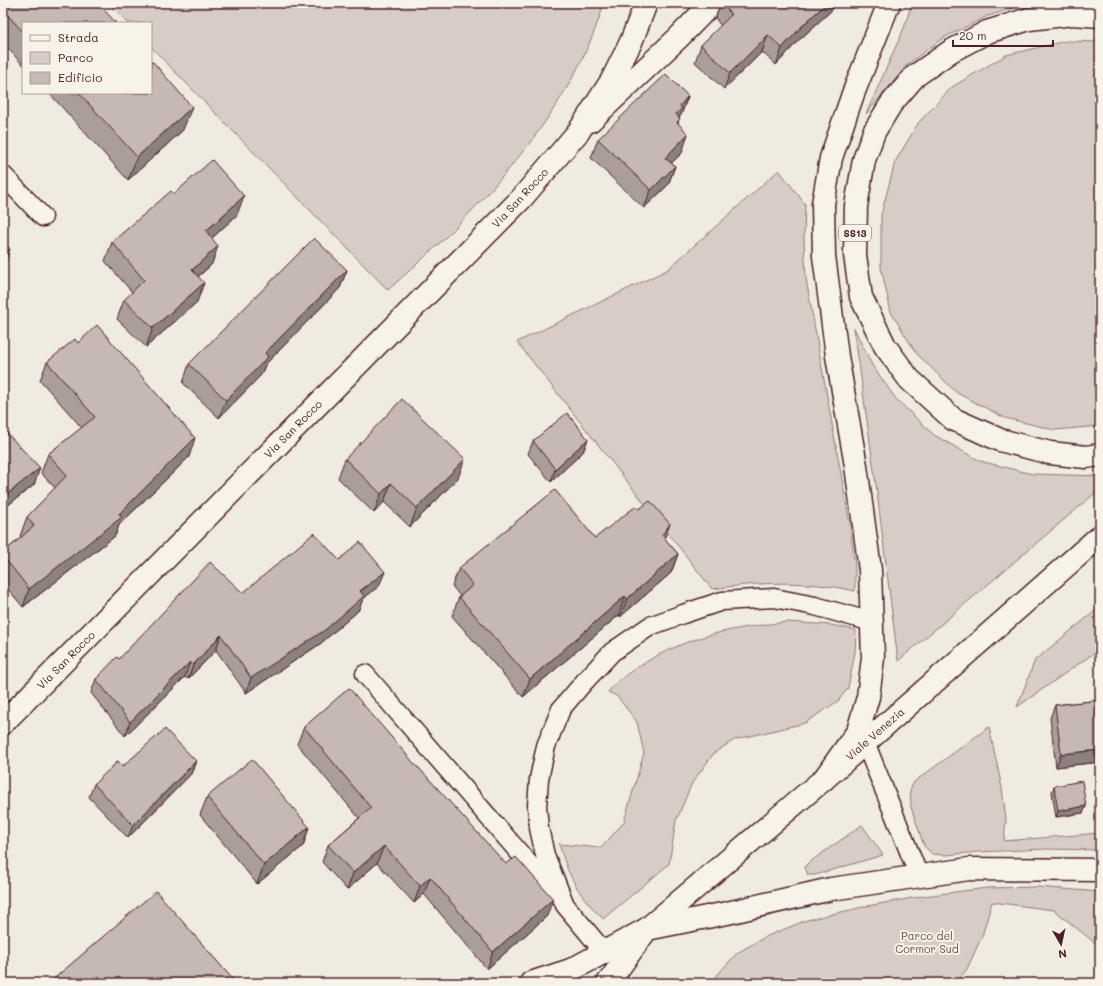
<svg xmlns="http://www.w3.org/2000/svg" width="1103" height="986" font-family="Mali,sans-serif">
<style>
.green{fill:#d8cdc6;stroke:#917678}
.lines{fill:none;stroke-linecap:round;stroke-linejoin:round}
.lane-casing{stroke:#4a1f2b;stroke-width:21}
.street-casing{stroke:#4a1f2b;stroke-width:25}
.secondary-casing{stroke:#4a1f2b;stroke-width:25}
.primary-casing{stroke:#4a1f2b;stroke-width:25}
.highway-casing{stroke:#4a1f2b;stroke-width:25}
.lane{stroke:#f7f3e8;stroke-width:18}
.street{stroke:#f7f3e8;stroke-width:22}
.secondary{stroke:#f7f3e8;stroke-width:22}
.primary{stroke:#f7f3e8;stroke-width:22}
.highway{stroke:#f7f3e8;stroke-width:22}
.wall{fill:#aa9e9a;stroke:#4a1f2b}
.shaded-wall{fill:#8b817d;stroke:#4a1f2b}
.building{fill:#c6b8b3;stroke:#4a1f2b}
.labels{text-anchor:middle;stroke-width:4;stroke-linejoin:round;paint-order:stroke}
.shield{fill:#f7f3e8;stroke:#7e5f64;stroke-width:1}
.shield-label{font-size:10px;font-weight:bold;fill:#4a1f2b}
.street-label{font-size:11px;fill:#4a1f2b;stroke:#f7f3e8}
.park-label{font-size:11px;fill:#6e4a52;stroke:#f7f3e8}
</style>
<rect width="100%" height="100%" fill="#f0ebe0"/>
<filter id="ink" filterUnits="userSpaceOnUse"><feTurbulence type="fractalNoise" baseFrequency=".025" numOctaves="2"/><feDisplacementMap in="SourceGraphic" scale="8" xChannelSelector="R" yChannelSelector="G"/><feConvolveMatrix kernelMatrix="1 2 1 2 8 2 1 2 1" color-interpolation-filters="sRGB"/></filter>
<g filter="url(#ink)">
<path class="green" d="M108,3h496c-25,85 -84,158 -145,221 -22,23 -47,44 -71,66l-237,-243v-24h-23z
M912,3h117l-41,13 -45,22 -35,26 -42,50 38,-86z
M1066,41l34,1v384l-45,4 -50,-12 -48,-25 -41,-40 -25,-41 -10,-44v-53l14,-53 24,-40 33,-35 54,-32z
M779,170l26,34 -1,36 2,39 44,245 5,42v25c-49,-11 -93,-9 -143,-2l-195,-247 150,-72z
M854,328l18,37 24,34 38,36 46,26 52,13 68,2v13l-202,172 -21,-169z
M1100,607v42l-83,58 18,-47z
M787,622l44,3 25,5 -1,22 -7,36 -10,13 -33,22 -71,17 -20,13 -22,30 -16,38 -7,43 -66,55c-25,-25 -34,-41 -44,-75l42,4 23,-26 20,-69 -7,-31 -20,-26 -9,-4c11,-13 19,-18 33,-27 48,-30 92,-37 146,-43z
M989,727l13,61 4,31 -2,22 96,-8v17l-54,-1 -68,3 -31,3 -15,-1 -8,-8 -13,-39 -1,-17 4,-8z
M862,825l21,30 -68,20h-7l-3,-7 2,-4z
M1038,887l62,5v55l-46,-37 -62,-8 -10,34 -15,33 -11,14h-239l-5,-2 25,-28 28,-16 42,-17 60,-14 57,-10 63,-8z"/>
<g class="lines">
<g class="lane-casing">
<path id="lane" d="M3,175l40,42
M365,674l190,220
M865,742l54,134
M604,952l-39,-47 -20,-50 -6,-27 -2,-22 2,-27 7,-33 15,-37 24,-28 27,-29 38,-26 33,-12 39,-13 52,-3 41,8 57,16"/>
</g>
<g class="street-casing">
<path id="street" d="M590,121l88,-83 34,-35
M531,983l40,-13"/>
</g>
<g class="secondary-casing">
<path id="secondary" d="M3,723l518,-524 58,-68 33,-51 19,-38 15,-39"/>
</g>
<g class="primary-casing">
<path id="primary" d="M556,983l15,-13 76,-41 177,-150 276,-243
M608,983l36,-50"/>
</g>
<g class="highway-casing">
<path id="highway" d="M1100,16l-27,-2 -44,5 -42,13 -36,19 -36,25 -24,28 -17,28 -10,28 -8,46 -1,49 6,42 24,49 24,33 44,40 47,21 50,13 36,4 14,-2
M824,779l34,-48 10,-34 5,-39 -3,-88 -14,-104 -19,-110 -13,-100 -1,-52 8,-46 22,-64 36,-91
M647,929l80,-16 104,-24 138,-20 131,1"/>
</g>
<use href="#lane" class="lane"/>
<use href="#street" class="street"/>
<use href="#secondary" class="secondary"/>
<use href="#primary" class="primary"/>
<use href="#highway" class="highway"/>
</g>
<path class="wall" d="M3,3l20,20v42l-20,-22z
M721,3h114l-2,6 -35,32 -22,24 -14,-13 -38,37 -29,-27 6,-17 20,-19 -6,-8z
M49,93h102l32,37 -55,50z
M688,96l-7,19 -2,2 -1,7 4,29 -11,10 4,3 -7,19 -24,23 -53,-50 7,-19z
M174,194l63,21 -25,23v26l-14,13 -1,25 -51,45 -29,-28 7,-19 8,-8 -27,-31 7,-19z
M347,270l-7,18 -75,77 -4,10 -42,43 -36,-35 6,-19z
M47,362l142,95 -70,68 -4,11 -92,71 -20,-24v-30l18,-16 -1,-1 7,-19 28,-29 -14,-15 7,-19 34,-26 -42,-48z
M3,429l31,56 -31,24z
M588,439l-5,13 -32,30 -23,-28 5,-13z
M345,459l113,19 -48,49 -26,-25 -10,11 -36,-35z
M595,538l70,1 13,15 -7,19 -51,44 -1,-2 -96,82 -71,-81 7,-19 1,-1 -8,-10 7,-18z
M339,560l40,26 -16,13 -5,12 -38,33 -74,49 -30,-43 -28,29 -3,-2 -60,59 -34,-43 5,-14 23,-20 124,-66z
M1100,700v62l-44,5 -6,-49 5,-13z
M304,727l114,41 129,148 -60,53 -63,-75 -10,9 -37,-40 -30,27 -25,-28 6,-17 31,-27 -62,-74z
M196,761l-5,13 -63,64 -39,-41 5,-13z
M1054,786l32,20 -3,7 -27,4 -4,-25z
M207,797l102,30 -6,19 -46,38 -57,-69z"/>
<path class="shaded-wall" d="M827,3h8l-2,6 -35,32 -22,24 6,-17 22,-24z
M768,35l-6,17 -38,37 6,-16z
M688,96l-7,19 -4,5 -1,-6 4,-8z
M192,107l-9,23 -55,50 9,-23z
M688,134l-6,19 -24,23 7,-18z
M675,166l-7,19 -24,23 7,-18z
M244,196l-7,19 -38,35 7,-19z
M218,246l-6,18 -27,24 7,-18z
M10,249l-7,19v-13z
M347,270l-7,18 -75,77 -4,10 -42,43 7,-18 39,-47z
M204,283l-7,19 -51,45 7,-19z
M195,438l-6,19 -70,68 -4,11 -92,71 6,-18 90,-75z
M588,439l-5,13 -32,30 4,-13z
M465,459l-7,19 -48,49 7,-19z
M40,468l-6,17 -31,24v-6l3,-8z
M391,483l-7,19 -10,11 7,-19z
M670,524l-7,19 -1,-8z
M678,554l-7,19 -51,44 7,-18z
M385,572l-6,14 -16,13 -5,12 -38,33 -74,49 5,-15z
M625,596l-6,19 -96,82 7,-18z
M221,635l-5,15 -28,29 5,-14z
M190,662l-5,15 -60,59 5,-14z
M1100,750v12l-44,5 5,-13z
M196,761l-5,13 -63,64 5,-13z
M1086,806l-3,7 -27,4 2,-6z
M309,827l-6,19 -46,38 7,-19z
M384,846l-7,17 -30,27 6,-17z
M430,877l-6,17 -10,9 6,-17z
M553,899l-6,17 -60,53 6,-17z"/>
<path class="building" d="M3,3h95l18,20h-93v9l-20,-22z
M723,3h104l-23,21 -22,24 -14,-13 -38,38 -29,-28 30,-30z
M151,61l1,2 1,-1 39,45 -55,50 -58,-64h72z
M666,74l22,22 -8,10 2,2 -6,6 4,5 -3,3 11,12 -23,24 10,8 -24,24 -53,-51z
M212,160l32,36 -38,35 12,15 -26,24 12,13 -51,45 -29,-28 20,-20 -32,-38 59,-51 3,3z
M314,238l33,32 -82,83 3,4 -42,43 -37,-36z
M3,241l7,8 -7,6z
M97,325l98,113 -76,76 3,3 -93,72 -26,-33v-3l31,-27 -7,-9 40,-42 -19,-21 47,-37 -48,-55 28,-23 3,4z
M402,399l63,60 -48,49 -26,-25 -10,11 -36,-35z
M567,413l21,26 -33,30 -22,-28z
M3,429l37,39 -34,27 -3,-4z
M555,490l40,48 41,-32 3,3 11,-8 20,23 -8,11 16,19 -51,45 -2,-3 -95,83 -71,-82 14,-12 -14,-17z
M314,533l25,27 21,-18 25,30 -25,19 4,5 -39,34 -74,48 -30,-43 -28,30 -3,-3 -60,60 -34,-43 21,-22 2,2 91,-97 33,31z
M349,688l69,80v-1l88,97 10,-7 37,42 -60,53 -63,-75 -10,9 -36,-40 -31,27 -25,-28 43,-37 -67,-81z
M1100,700v50l-39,4 -6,-49z
M165,729l31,32 -63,64 -39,-41 24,-23 5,5z
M252,759l57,68 -45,38 -57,-68z
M1082,781l4,25 -28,5 -4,-25z
M156,891l80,92h-187z"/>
</g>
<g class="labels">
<rect class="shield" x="839" y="225" width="32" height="16" rx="3"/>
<g class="shield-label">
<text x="855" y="237">SS13</text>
</g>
<g class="street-label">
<text transform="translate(520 198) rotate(-47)" y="4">Via San Rocco</text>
<text transform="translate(293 429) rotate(-45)" y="4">Via San Rocco</text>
<text transform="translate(66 660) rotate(-45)" y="4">Via San Rocco</text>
<text transform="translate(875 734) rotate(-41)" y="4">Viale Venezia</text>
</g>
<g class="park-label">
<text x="927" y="940">Parco del<tspan x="927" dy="13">Cormor Sud</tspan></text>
</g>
</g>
<rect width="1103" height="986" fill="none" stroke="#f7f3e8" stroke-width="16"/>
<rect x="8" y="8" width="1087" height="970" fill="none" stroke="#4a1f2b" stroke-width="1.5" filter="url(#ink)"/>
<rect x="22" y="22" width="130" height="72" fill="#f7f3e8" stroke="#b29e9c"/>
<rect x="30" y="35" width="20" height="6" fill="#f7f3e8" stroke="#b29e9c"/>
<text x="58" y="42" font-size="12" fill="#4a1f2b">Strada</text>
<rect x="30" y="52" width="20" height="12" fill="#d8cdc6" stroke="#b29e9c"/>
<text x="58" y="62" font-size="12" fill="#4a1f2b">Parco</text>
<rect x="30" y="72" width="20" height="12" fill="#c6b8b3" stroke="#b29e9c"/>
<text x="58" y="82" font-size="12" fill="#4a1f2b">Edificio</text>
<g transform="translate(1061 944) rotate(171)" stroke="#f7f3e8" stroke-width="3" paint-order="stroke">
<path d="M0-3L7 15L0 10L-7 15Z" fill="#4a1f2b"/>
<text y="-6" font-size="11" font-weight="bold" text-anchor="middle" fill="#4a1f2b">N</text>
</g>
<path d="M953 40v6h100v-6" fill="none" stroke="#4a1f2b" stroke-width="2"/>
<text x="959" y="40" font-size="12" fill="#4a1f2b" stroke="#f7f3e8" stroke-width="3" paint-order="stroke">20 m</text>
</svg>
